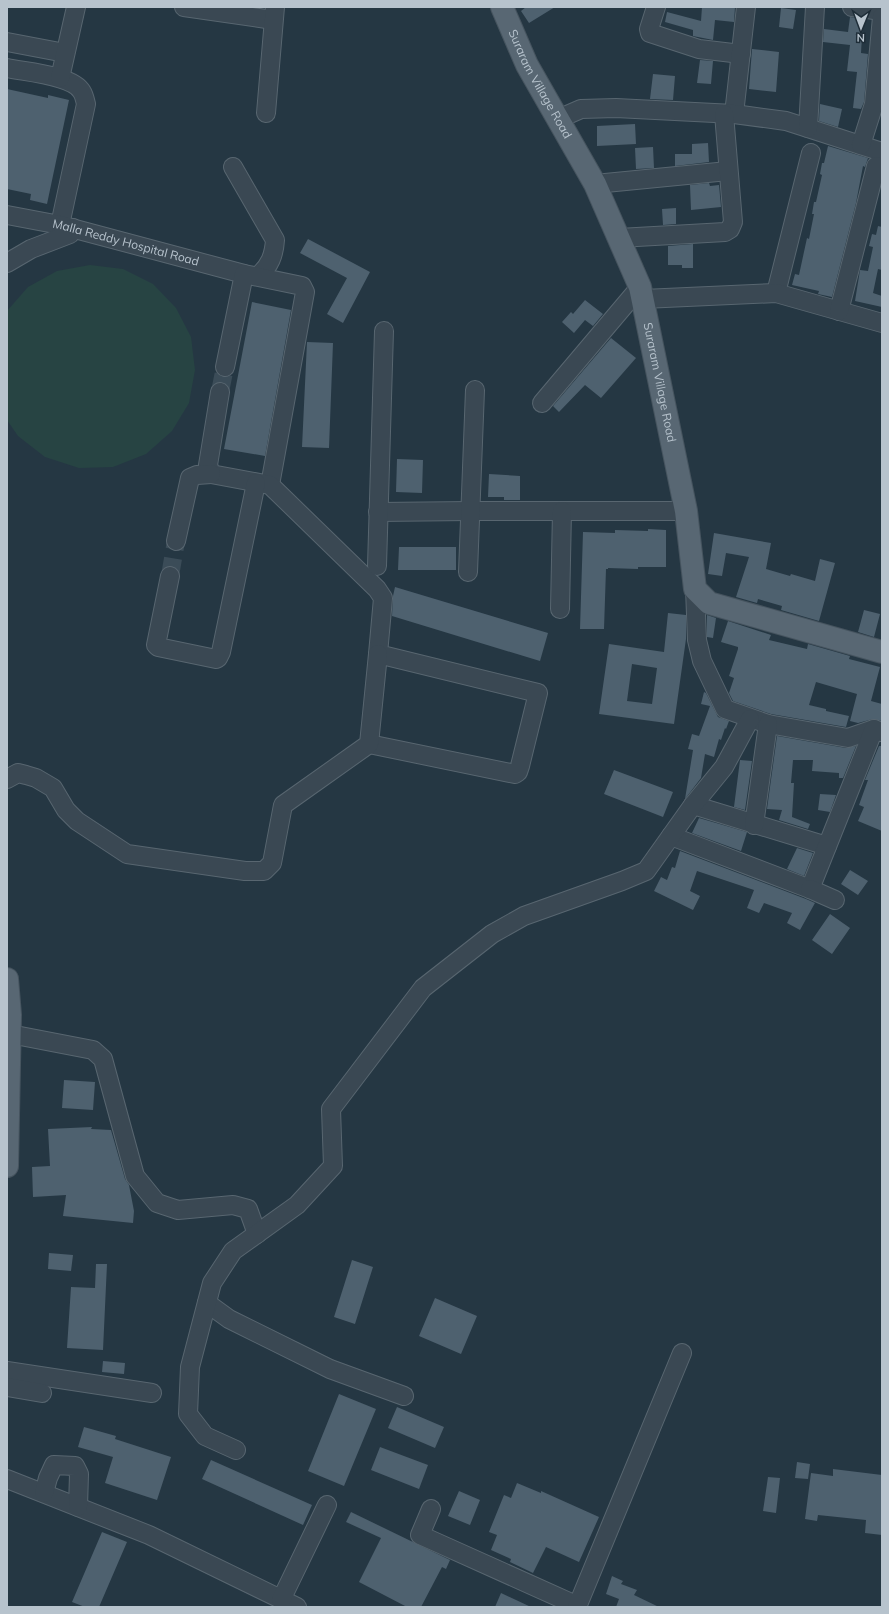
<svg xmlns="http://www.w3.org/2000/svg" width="889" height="1614" font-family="Mulish,sans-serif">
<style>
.pitch{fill:#274443}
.building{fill:#4e616f;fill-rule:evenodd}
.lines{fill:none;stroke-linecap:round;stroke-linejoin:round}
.minor-tunnel{stroke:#3b4c58;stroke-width:18;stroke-dasharray:18 9;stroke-linecap:butt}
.minor-casing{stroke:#586670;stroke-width:20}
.major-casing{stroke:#46545f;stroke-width:24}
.minor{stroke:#3a4853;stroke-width:18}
.major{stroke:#586773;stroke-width:22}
.labels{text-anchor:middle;stroke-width:3;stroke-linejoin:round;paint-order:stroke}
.street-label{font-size:12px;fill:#b7c3cd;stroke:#1e2d38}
</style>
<rect width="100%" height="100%" fill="#253743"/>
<path class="pitch" d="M90,265l33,4 30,15 23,24 15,29 4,33 -6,33 -17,28 -26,23 -33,13 -34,1 -34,-11 -27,-21 -11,-16v-109l21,-24 29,-16z"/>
<path class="building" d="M526,7h29l-26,16 -8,-12z
M702,7h33l-1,15 -19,-2 -2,20 -20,-4v-6l-28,-8 2,-10 34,9z
M781,8l15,2 -3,19 -14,-2z
M850,17l13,2 -2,34 7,1 -4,48 -3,7 -8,-1 4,-36 -10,-1 3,-26 -27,-3 1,-13 24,3z
M752,49l27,3 -3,40 -27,-3z
M700,60l13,1 -2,23 -14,-1z
M653,74l22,2 -2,24 -23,-1z
M7,89l41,9v-3l21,5 -22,104 -17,-4 1,-6 -24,-5z
M820,104l22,5 -4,18 -19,-6z
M635,124l1,20 -39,2v-20z
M708,143l1,19 -34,4v-12h17v-10z
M828,146l40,12 -3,9 -2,-1 -7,37 -24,94 -14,-3 1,-3 -27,-6 3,-11 4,1 8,-37 2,1 5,-25h-2l2,-12h2l6,-27 -2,-1 2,-11h2z
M653,147l1,21 -18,1 -1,-21z
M709,183l1,3 9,-1 2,22 -30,3 -1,-25z
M676,208v16l-13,1 -1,-16z
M878,226l4,1v43l-4,-1 -5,24 9,3v11l-27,-6 5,-31 8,1 5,-24 -4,-1 3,-12 4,1z
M308,239l62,33 -27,51 -16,-9 20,-36 -47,-25z
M693,244v24h-11v-3h-14v-19z
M585,300l18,14 -10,12 -8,-6 -11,13 -12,-11 9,-10 2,2z
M252,302l39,8 -26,146 -41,-7z
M611,338l25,20 -35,40 -16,-13 -26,27 -6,-6z
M307,342l26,1 -4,105 -27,-1z
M397,459l26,1 -1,33 -26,-1z
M489,474l31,2v24h-16v-3h-16z
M648,529l18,1v37h-28v2l-30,-1v1h-2l-2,60h-24l3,-97 32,1v-3l33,1z
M714,533l57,10 -5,26 24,7 1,-2 24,7 5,-22 15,4 -16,58 -38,-11 1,-4 -24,-7 -1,4 -21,-6 13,-40 -23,-4 -4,23 -14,-2z
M399,547h57v23h-58z
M395,587l153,46 -8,28 -148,-45 1,-20z
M864,610l16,4 -6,23 -16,-5z
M668,613l18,2v24l-12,85 -75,-10 10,-70 55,8zM632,664l25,4 -5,36 -25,-3z
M707,615l9,3 -3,20 -6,-1z
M728,621l43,14 -2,5 38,9 1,-5 42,12 -1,3 31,8 -9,34 11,3v17l-9,-2 -15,4 -8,-2 7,-27 -41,-12 -7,23 17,4v2l23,5 -3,11 -75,-13 -38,-13 -4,-8 5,-15 -5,-2 9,-27v-2l-17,-5z
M704,692l2,1 12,24 11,4 -3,8 -1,-1 -4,12 -2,-1 -5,18 -9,-3 -4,24 -16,21 8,-49 -5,-1 4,-15 7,2 11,-30 -9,-2z
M777,736l69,12 10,-2 -13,32h-4v-5l-27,-2 1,-11h-20l-2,23h3l-2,34 18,7 -2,5 -29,-9 3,-10 -15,-1z
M879,746h3v85l-24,-10 6,-14 -5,-2 9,-25h-3z
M740,760l12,1 -7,49 -11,-3z
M614,770l59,22 -10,25 -59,-23z
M820,794l16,1 -6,17 -12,-2z
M699,818l48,14 -6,19 -49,-18z
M797,848l16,5 -9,23 -17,-7z
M680,851l126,48 9,4 -15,27 -13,-7 5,-10 -28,-10 -5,10 -12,-5 7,-18 -57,-19 -7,20 10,5 -7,14 -39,-19 7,-14 6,3 5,-13 3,1z
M850,870l18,11 -10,14 -17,-11z
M830,914l20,14 -18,26 -20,-14z
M64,1080l31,2 -2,28 -31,-2z
M92,1127l-1,2 20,1 14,49 4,6 5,26 -1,12 -70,-7 3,-21 -33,2 -1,-30 18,-1 -2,-37z
M49,1253l24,2 -2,16 -23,-2z
M352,1260l21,7 -18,57 -21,-7z
M96,1264h11l-4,86 -36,-2 4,-61 24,1z
M435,1298l42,18 -16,38 -42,-18z
M103,1361l22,2 -1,11 -22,-2z
M339,1394l37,15 -32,77 -36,-15z
M397,1407l47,20 -9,21 -47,-20z
M84,1427l32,9 -1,3 56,18 -14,43 -52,-17 8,-26 -35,-10z
M380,1447l48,18 -9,24 -48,-19z
M211,1460l101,45 -9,20 -101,-46z
M797,1462l13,2 -2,15 -13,-1z
M833,1469l49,6v60l-17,-2 1,-13 -48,-5 -1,6 -12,-2 6,-46 22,3z
M768,1477l12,1 -4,35 -13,-2z
M517,1483l24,10v-2l58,26 -20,45 -33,-15 -13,26 -23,-11 1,-3 -20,-9 6,-15 -8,-3 15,-37 7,3z
M459,1491l21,9 -10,25 -22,-9z
M351,1512l99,48 -4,9 -4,-2 -21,40h-14l-48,-25 22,-44 -35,-16z
M102,1532l25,10 -28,65h-14l-13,-5z
M612,1576l11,5 -2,3 16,6 -3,5 25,12h-43l3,-8 -13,-5z
M501,1593l30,14h-36z"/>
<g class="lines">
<path class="minor-tunnel" d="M220,392l5,-25
M170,576l6,-35"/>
<g class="minor-casing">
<g id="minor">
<path d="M184,7l89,13"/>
<path d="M656,7l-7,22 1,4 49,16 42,5"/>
<path d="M852,7l30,4"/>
<path d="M7,42l58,11"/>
<path d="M7,68c18,4 66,7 75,24 2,3 3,8 4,12l-26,121"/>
<path d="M60,78l16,-71"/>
<path d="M266,113l9,-106"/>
<path d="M734,114l12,-107"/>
<path d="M558,119l23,-10 35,-1 118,6 52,7 96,31"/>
<path d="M808,128l7,-121"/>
<path d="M861,145l13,-41 8,-87"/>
<path d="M233,167l42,73c-1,15 -5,26 -17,36"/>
<path d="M595,184l133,-13"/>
<path id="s1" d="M7,215l53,10 184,49"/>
<path d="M619,238l106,-6 5,-3 3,-7 -9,-108"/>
<path d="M7,263l24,-14 39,-15 3,-6"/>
<path d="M776,293l35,-140"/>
<path d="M643,299l133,-6 106,30"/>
<path d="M839,311l37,-145"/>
<path d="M225,367l19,-93 58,12 3,6 -35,193"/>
<path d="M220,392l-12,73 3,9 59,11 107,104 6,9 -5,56 160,39 -18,73 -2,6 -3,2 -146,-30"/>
<path d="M542,403l98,-116"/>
<path d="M378,512l92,-1h216"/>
<path d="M176,541l14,-63 7,-3 14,-1"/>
<path d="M377,566l7,-235"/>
<path d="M468,572l7,-182"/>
<path d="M170,576l-14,69 2,2 58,12 2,-1 3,-6 35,-169"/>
<path d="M695,589l2,51 5,21 23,48 43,15 80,14 26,-9 7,3"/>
<path d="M560,609l2,-98"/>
<path d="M7,779l11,-6 8,2 10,3 17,10 13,22 11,11 50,33 118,17h19l8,-8 11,-58 86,-61 9,-90"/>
<path d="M693,805l134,41"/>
<path d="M754,825l14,-101"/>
<path d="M671,836l139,53 64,-160"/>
<path d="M810,889l25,11"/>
<path d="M10,1034l83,16 10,9 32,117 22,27 21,7 55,-5 15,4 9,25"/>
<path d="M207,1303l22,16 101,50 74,27"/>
<path d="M7,1371l145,22"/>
<path d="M7,1387l35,6"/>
<path d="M236,1450l-31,-14 -17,-22 2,-47 22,-84 21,-32 64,-46 36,-39 -2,-57 92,-121 69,-54 32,-18 98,-35 24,-10 47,-66 31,-38 26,-48"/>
<path d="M7,1479l142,56 148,72"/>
<path d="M44,1493l4,-15 6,-13 21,1 4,8 -1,33"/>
<path d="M431,1509l-11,26 158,71"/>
<path d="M281,1600l46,-95"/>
<path d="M577,1607l105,-254"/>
</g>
</g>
<g class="major-casing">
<g id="major">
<path id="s2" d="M502,7l25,58 68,119 45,103 46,224 9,78 14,14 173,49"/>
<path d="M7,979l3,36 -3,151"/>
</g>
</g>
<use href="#minor" class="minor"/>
<use href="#major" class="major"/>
</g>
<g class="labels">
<g class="street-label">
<text dy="4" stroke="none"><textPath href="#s2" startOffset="86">Suraram Village Road</textPath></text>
<text dy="4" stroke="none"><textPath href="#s1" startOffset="122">Malla Reddy Hospital Road</textPath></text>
<text dy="4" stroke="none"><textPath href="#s2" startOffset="410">Suraram Village Road</textPath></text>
</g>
</g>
<rect width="889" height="1614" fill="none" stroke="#b7c3cd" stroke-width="16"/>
<g transform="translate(861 28) rotate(181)" stroke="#1e2d38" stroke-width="3" paint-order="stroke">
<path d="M0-3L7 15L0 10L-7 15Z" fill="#b7c3cd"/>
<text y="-6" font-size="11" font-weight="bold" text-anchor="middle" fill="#b7c3cd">N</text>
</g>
</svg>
